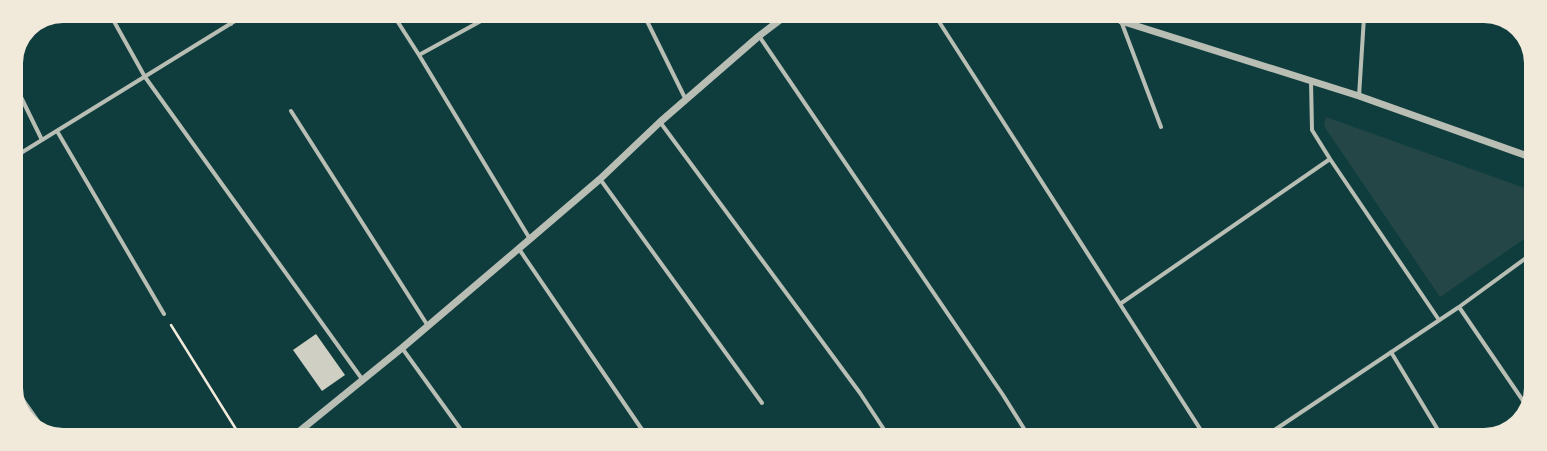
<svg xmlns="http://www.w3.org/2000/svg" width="1547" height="451" font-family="Signika,sans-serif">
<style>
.green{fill:#244646}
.building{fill:#cfcfc3}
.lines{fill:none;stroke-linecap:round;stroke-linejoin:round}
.path{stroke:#f1e9da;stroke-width:2.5}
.minor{stroke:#b8beb3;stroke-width:4}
.tertiary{stroke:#b8beb3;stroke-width:7}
</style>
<rect width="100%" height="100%" fill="#0f3d3e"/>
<path class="green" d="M1326,117l204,73v45l-90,62 -116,-171z"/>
<path class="building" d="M316,334l29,41 -23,16 -29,-41z"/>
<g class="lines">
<path class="path" d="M171,325l68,109"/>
<path class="minor" d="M111,16l34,61 217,302
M227,16l4,8
M394,16l25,39 111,184
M645,17l41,83
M936,17l268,418
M1121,21l40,106
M759,36l244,359 25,40
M419,55l71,-39
M1311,81l1,49 18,29 109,161
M16,87l26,53
M1359,96l5,-79
M291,111l137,215
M660,122l200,271 27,41
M57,131l107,183
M16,156l227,-140
M600,179l162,224
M519,249l126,185
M1120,304l210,-145
M1459,307l67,98
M402,348l62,86
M1391,352l50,83
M18,393l24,34
M1267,435l192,-128 71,-52"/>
<path class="tertiary" d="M1120,17l1,4 238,75 171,61
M296,434l106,-86 128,-109 70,-60 60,-57 99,-86 25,-19"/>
</g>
<path d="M0 0H1547V451H0ZM63 23H1484A40 40 0 0 1 1524 63V388A40 40 0 0 1 1484 428H63A40 40 0 0 1 23 388V63A40 40 0 0 1 63 23Z" fill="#f1e9da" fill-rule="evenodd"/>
</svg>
